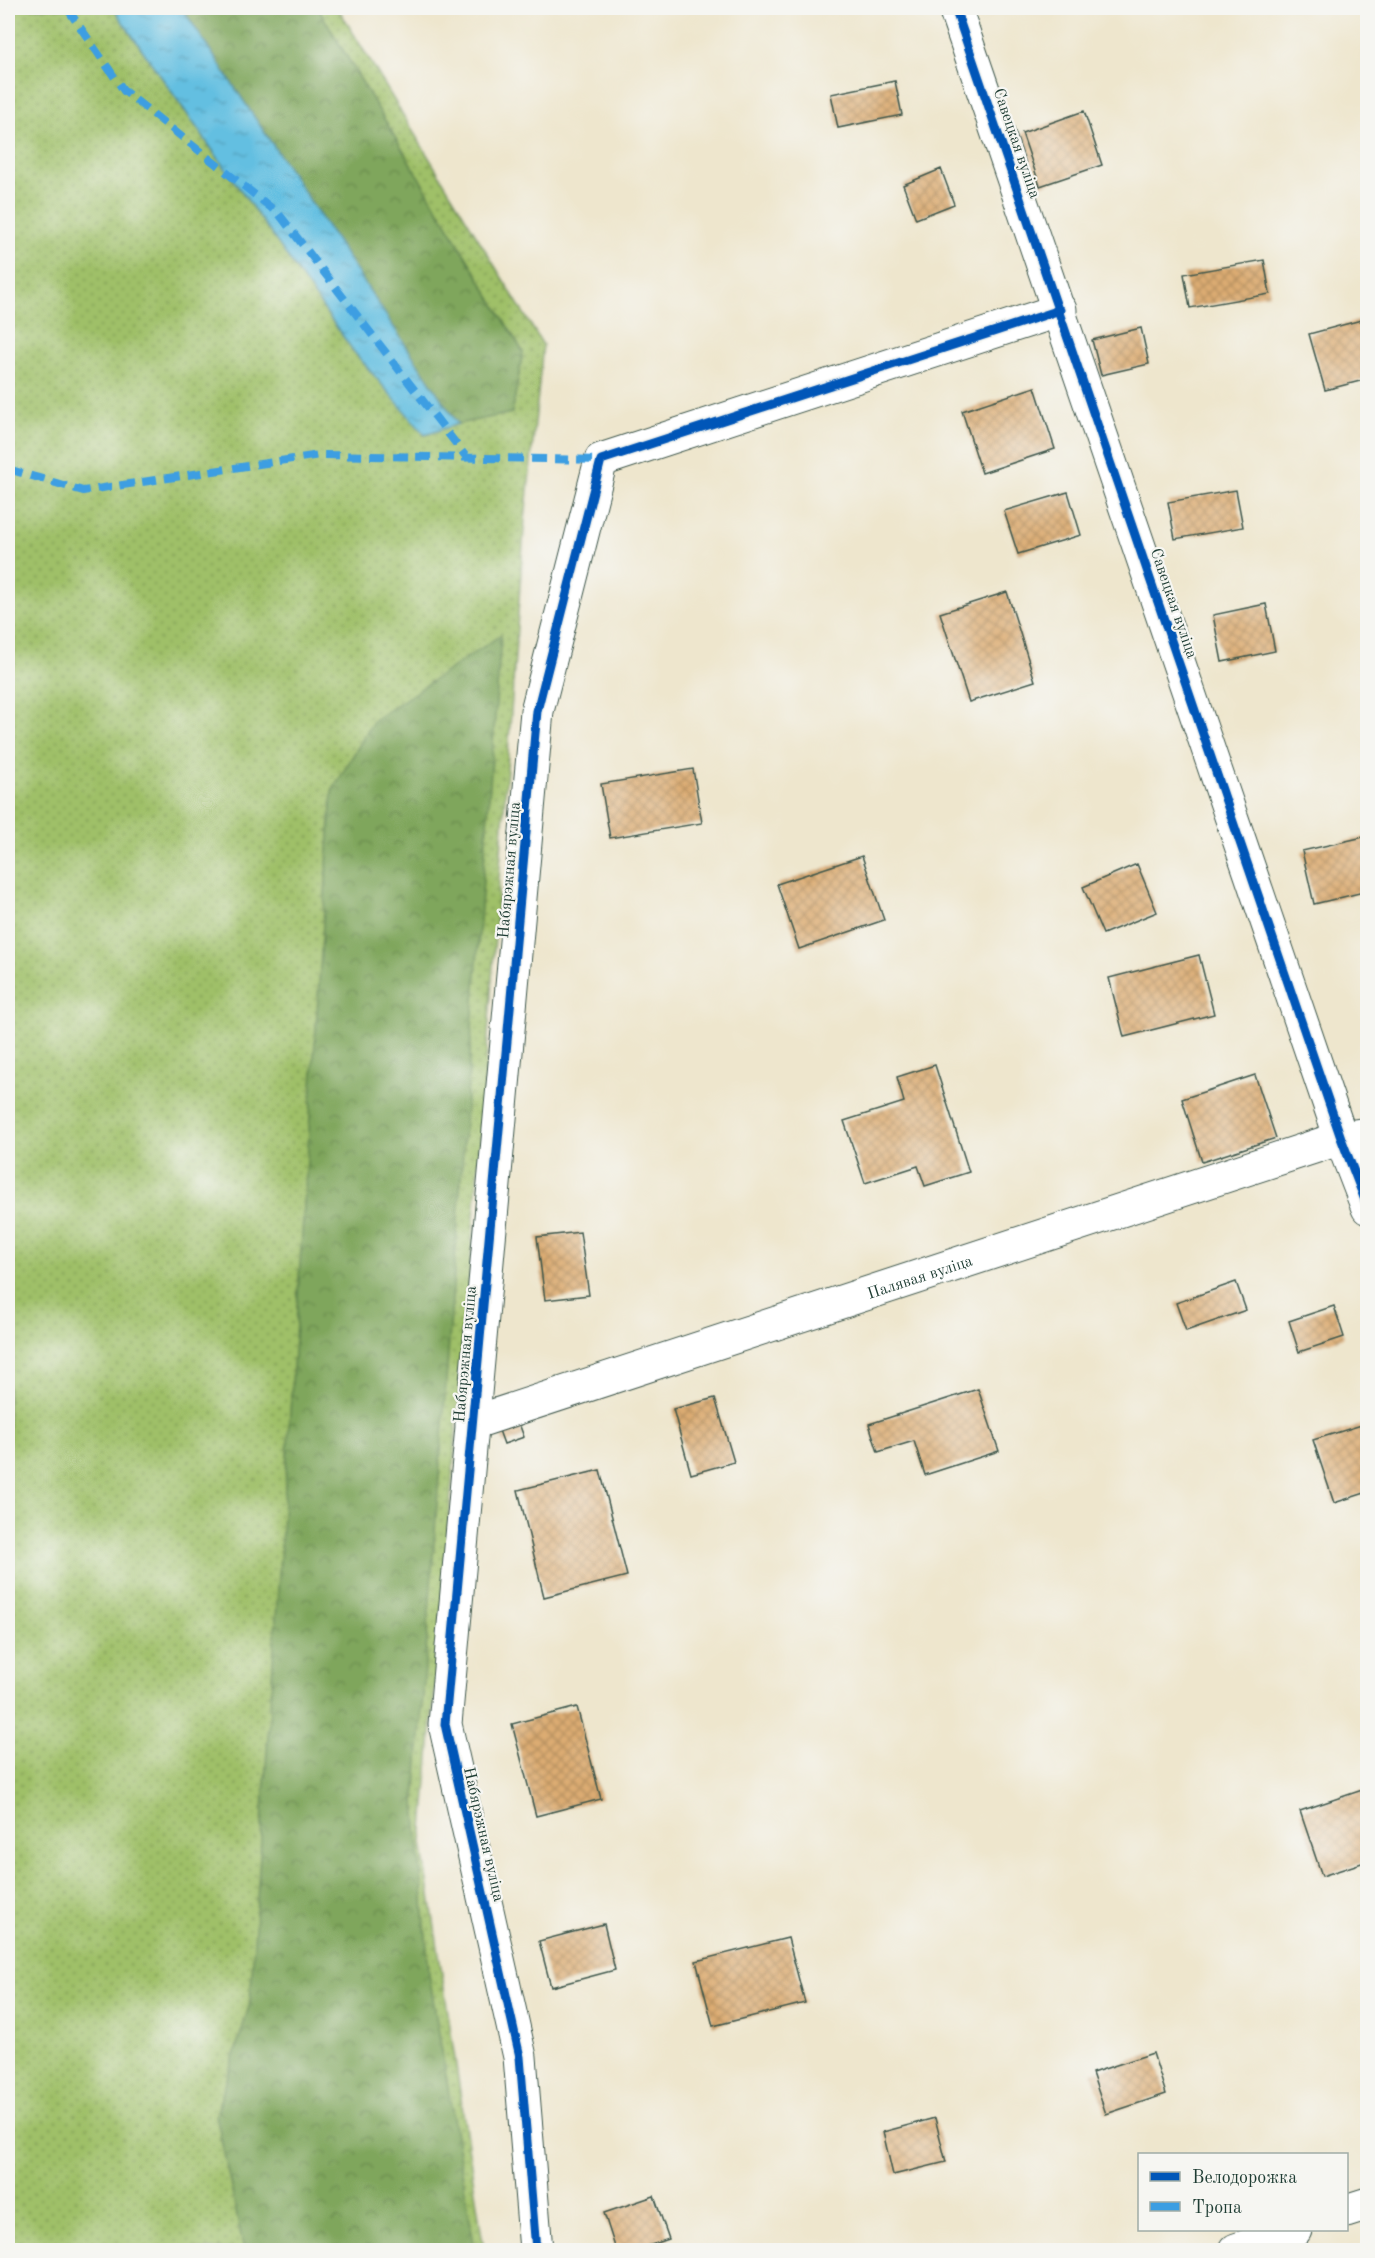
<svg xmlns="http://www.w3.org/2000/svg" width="1375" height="2258" font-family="'Old Standard TT',serif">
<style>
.grass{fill:url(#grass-dots);stroke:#5f7e4e;stroke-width:1.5}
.forest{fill:url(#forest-crowns);stroke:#4f7248;stroke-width:1.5}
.water{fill:url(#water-ripples);stroke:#417e8a;stroke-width:1.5}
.building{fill:url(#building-cross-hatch)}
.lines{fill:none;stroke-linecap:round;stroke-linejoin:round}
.street-casing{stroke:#3e564b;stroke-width:35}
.street{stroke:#fff;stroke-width:33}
.quiet{stroke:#3c9ee2;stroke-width:8;stroke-dasharray:15 8;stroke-linecap:butt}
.cycleway-casing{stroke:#f6f6f2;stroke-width:13}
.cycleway{stroke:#0057b8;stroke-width:9}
.labels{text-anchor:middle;stroke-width:4.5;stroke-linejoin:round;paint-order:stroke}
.street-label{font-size:16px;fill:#1f3d34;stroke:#f6f6f2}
</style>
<defs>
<pattern id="grass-dots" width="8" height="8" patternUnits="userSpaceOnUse" patternTransform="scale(1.5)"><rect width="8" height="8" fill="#9fc068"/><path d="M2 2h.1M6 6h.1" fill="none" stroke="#819d56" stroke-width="1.8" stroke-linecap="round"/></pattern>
<pattern id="forest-crowns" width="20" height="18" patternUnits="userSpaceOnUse" patternTransform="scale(1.5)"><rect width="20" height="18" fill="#7fa65c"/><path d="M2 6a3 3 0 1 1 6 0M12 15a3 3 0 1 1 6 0" fill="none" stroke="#67884d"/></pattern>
<pattern id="water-ripples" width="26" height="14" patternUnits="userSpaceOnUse" patternTransform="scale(1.5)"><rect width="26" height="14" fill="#63bfe1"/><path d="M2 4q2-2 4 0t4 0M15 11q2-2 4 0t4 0" fill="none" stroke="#519cb7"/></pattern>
<pattern id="building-cross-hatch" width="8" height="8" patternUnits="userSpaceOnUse" patternTransform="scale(1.5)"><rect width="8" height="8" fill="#dcac72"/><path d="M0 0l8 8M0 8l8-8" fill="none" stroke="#b28d5e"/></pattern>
</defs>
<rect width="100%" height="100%" fill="#f6f6f2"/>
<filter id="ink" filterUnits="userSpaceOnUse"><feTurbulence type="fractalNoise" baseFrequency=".0167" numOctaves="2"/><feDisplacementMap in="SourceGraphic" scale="12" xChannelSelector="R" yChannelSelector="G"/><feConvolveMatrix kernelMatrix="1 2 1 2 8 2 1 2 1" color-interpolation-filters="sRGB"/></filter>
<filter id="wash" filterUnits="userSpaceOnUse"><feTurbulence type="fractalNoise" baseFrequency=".008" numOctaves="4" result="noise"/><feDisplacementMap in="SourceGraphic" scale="24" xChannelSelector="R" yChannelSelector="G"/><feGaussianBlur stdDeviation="1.35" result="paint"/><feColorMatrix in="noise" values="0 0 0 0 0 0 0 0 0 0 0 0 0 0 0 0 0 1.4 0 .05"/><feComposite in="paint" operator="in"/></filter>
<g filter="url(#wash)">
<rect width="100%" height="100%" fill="#eee6cd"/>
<path class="grass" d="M8,8h105l241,344 72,83 32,-12 -276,-415h156l205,337 -19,185 -43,603 -59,709 62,408h-476z"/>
<path class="forest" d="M182,8h136l205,344 -11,61 -54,11z
M501,635l-86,1167 14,172 46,276h-231l-28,-135 34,-112 82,-1212 42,-71z"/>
<path class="water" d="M113,8h69l276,416 -33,11 -71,-83z"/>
<g id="blocks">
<path class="building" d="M895,81l7,34 -64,13 -7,-34z
M1084,111l18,54 -62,21 -18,-53z
M941,169l13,35 -38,15 -13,-34z
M1264,260l6,34 -80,14 -6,-34z
M1365,319l3,60 -43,11 -16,-56z
M1141,328l8,36 -48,11 -9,-35z
M1035,387l20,62 -73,24 -20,-62z
M1236,490l7,37 -68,12 -7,-37z
M1068,492l13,43 -63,19 -14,-43z
M1007,592l28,89 -66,21 -29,-89z
M1266,604l9,47 -53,11 -9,-47z
M693,769l9,54 -92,15 -9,-54z
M1368,836v55l-54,13 -12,-53z
M862,856l22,64 -85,29 -22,-65z
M1137,864l20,48 -54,22 -20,-47z
M1199,955l15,59 -90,23 -15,-59z
M935,1065l34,107 -44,14 -7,-20 -53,17 -21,-62 60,-19 -7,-25z
M1255,1075l21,63 -74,24 -20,-63z
M580,1232l9,63 -44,5 -8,-63z
M1236,1282l10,28 -60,21 -10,-28z
M1334,1306l10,31 -45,15 -10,-31z
M978,1389l21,62 -74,24 -11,-34 -36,11 -9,-28z
M715,1398l19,64 -43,12 -18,-65z
M517,1418l7,19 -20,7 -7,-19z
M1368,1423v69l-34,11 -21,-63z
M600,1470l27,106 -83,21 -26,-107z
M577,1707l24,92 -65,17 -24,-92z
M1368,1788v73l-46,15 -22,-65z
M604,1924l11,46 -64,17 -12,-46z
M788,1938l17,65 -92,23 -17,-65z
M1153,2053l13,41 -60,20 -14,-41z
M935,2118l11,44 -53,13 -10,-43z
M654,2196l15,43 -33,11h-20l-12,-37z"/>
</g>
</g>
<g filter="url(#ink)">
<use href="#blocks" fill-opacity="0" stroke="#3e564b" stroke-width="1.5"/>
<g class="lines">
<g class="street-casing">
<g id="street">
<path d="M955,8l386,1130 27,70"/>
<path id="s1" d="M472,1423l869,-285 27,-4"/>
<path d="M1346,2211l22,-7"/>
<path d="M536,2250l-16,-193 -75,-333 92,-1013 64,-251 459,-150"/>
<path d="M1236,2250l59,-20"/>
</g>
</g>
<use href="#street" class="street"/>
<path class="quiet" d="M67,8l57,83 155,123 188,244
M8,469l75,22 236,-36 282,5"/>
<g class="cycleway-casing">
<path id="cycleway" d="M955,8l386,1130 27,70
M536,2250l-16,-193 -75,-333 92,-1013 64,-251 459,-150"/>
</g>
<use href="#cycleway" class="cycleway"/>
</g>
</g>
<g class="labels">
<g class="street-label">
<text transform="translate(1018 143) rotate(71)" y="6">Савецкая вуліца</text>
<text transform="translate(1175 603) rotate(71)" y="6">Савецкая вуліца</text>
<text transform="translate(508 870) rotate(-85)" y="6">Набярэжная вуліца</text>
<text dy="6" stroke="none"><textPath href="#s1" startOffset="471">Палявая вуліца</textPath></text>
<text transform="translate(464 1354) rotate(-85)" y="6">Набярэжная вуліца</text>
<text transform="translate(485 1834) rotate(77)" y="6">Набярэжная вуліца</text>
</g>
</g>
<rect width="1375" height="2258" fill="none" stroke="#f6f6f2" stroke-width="30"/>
<rect x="1138" y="2153" width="210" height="78" fill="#f6f6f2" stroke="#a0aca6" stroke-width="1.5"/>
<rect x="1150" y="2172" width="30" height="9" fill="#0057b8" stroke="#a0aca6" stroke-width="1.5"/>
<text x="1192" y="2183" font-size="18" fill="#1f3d34">Велодорожка</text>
<rect x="1150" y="2202" width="30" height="9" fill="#3c9ee2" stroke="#a0aca6" stroke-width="1.5"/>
<text x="1192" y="2213" font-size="18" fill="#1f3d34">Тропа</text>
</svg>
